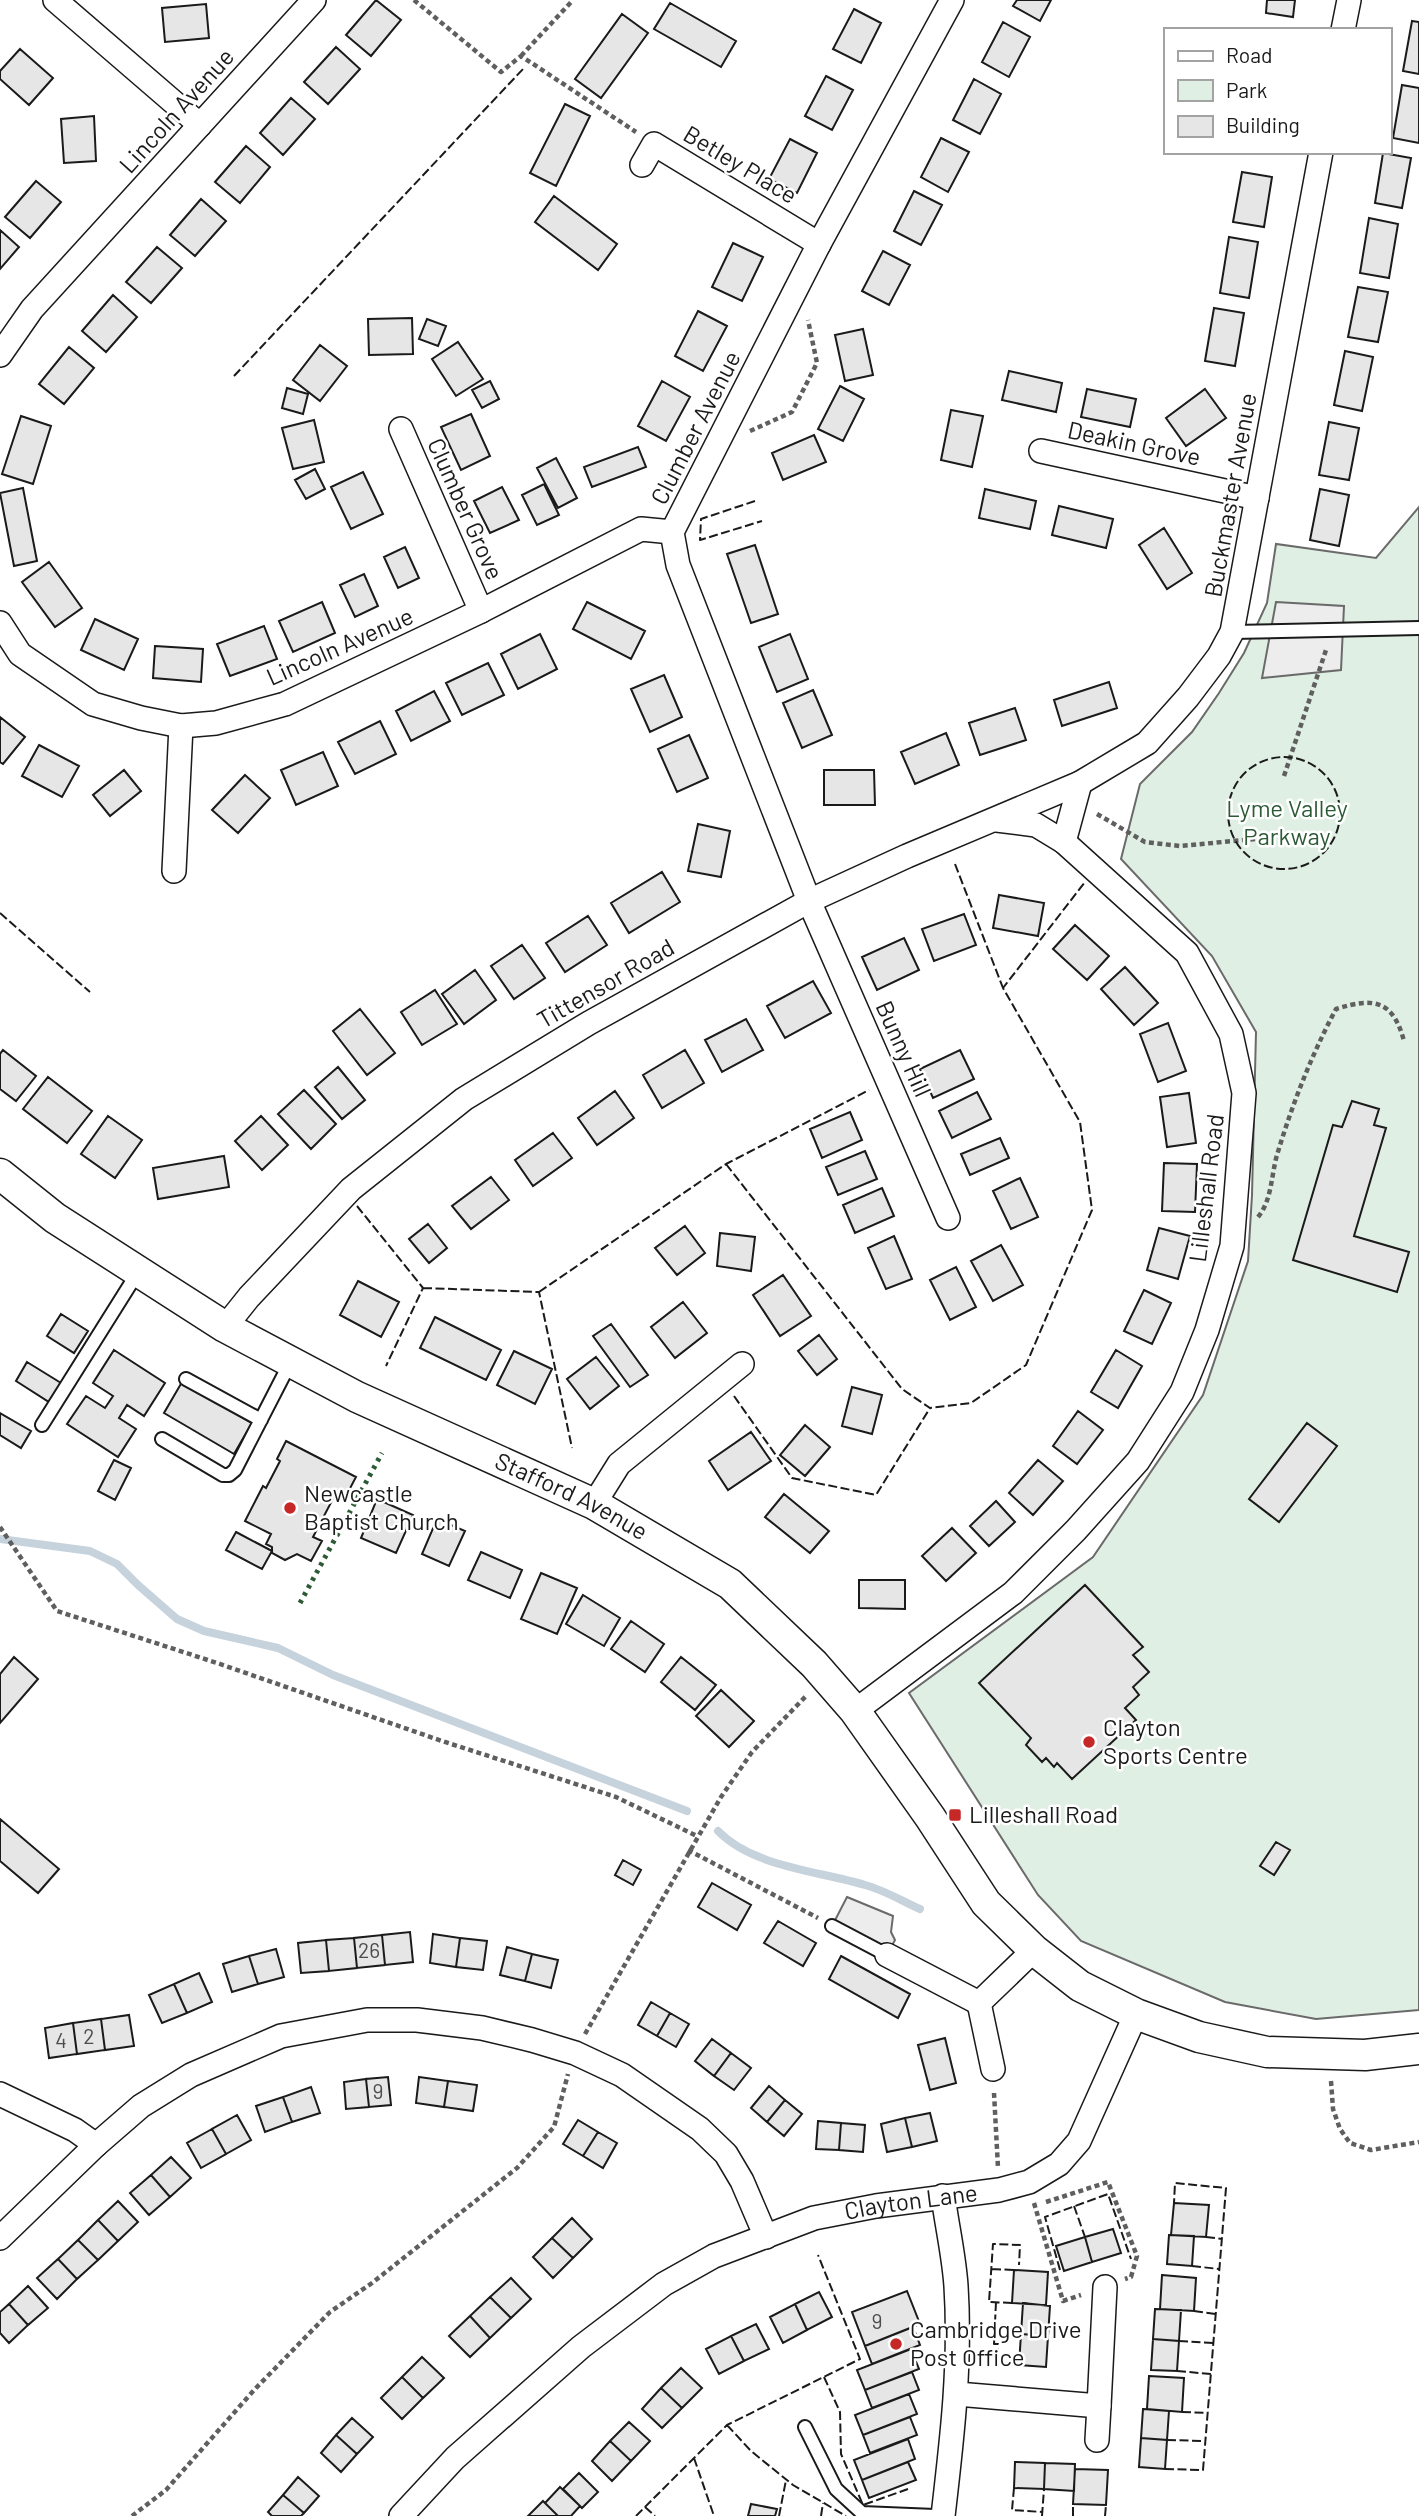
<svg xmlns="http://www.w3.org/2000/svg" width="1419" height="2516" font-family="Barlow,sans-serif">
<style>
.green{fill:#e0efe3;stroke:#6a6a6a;stroke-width:2}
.parking{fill:#ededed;stroke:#6a6a6a;stroke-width:2}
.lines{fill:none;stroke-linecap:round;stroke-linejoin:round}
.stream{stroke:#c6d2dc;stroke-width:8}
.building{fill:#e6e6e6;stroke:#1a1a1a;stroke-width:2}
.service-casing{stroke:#1a1a1a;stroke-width:16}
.minor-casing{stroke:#1a1a1a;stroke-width:26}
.tertiary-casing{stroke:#1a1a1a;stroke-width:33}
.path{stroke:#5f5f5f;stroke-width:4.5;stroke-dasharray:5 3.5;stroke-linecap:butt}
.service{stroke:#fff;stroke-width:12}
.minor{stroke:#fff;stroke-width:23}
.tertiary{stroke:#fff;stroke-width:30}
.hedge{stroke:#2b5a34;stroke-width:5;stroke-dasharray:3.5 5;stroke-linecap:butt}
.fence{stroke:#1a1a1a;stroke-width:2;stroke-dasharray:9 3.5;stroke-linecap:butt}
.poi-dot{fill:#c62828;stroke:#fff;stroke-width:2.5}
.labels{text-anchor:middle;stroke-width:5;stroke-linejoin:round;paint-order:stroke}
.number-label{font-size:21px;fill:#4d4d4d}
.street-label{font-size:24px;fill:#1a1a1a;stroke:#fff}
.park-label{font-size:24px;fill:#2b5a34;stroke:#fff}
.poi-label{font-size:24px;fill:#1a1a1a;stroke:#fff;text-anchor:start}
</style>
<rect width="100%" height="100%" fill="#fff"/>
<path class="green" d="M1419,507v1503l-103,9 -91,-17 -144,-61 -43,-46 -129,-202 184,-136 110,-162 45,-134 4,-66 4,-163 -44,-76 -91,-97 19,-75 52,-52 27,-39 25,-40 23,-50 9,-59 100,14z"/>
<path class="parking" d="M1276,602l68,4 -3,64 -79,8z
M847,1897l46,19 -2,16 4,8 -8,15 -55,-29z"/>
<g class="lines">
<path class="stream" d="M0,1539l90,12 27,13 21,21 39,34 27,12 74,17 55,27 354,136
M718,1831c35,36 101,40 147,54 19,5 37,16 55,24"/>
</g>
<path class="building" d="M376,0l25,20 -30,36 -25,-21z
M1017,0h34l-11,21 -27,-15z
M1267,0h28l-2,17 -27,-4z
M670,3l66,38 -15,26 -67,-38z
M206,4l3,34 -44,4 -3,-34z
M854,9l27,14 -20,40 -28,-14z
M622,14l26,19 -47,65 -26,-19z
M1412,21l7,1v52l-16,-3z
M1003,22l27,15 -21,40 -27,-15z
M336,47l24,22 -32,35 -24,-22z
M20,49l33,29 -24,27 -29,-26v-8z
M826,76l27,14 -21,40 -27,-14z
M974,79l27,15 -21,40 -27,-14z
M1402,85l17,3v55l-26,-5z
M291,98l24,21 -32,36 -23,-22z
M565,104l25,12 -34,70 -26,-13z
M94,116l2,45 -32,2 -3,-44z
M941,138l28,14 -21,40 -27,-15z
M790,139l27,14 -20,40 -28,-14z
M246,146l24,21 -30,36 -25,-21z
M1383,153l28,5 -9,50 -27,-5z
M1242,172l30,5 -8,50 -31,-5z
M36,181l25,21 -31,36 -25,-21z
M914,191l28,14 -21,40 -27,-14z
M554,196l63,48 -19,26 -63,-48z
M201,199l25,22 -31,35 -25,-21z
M1369,218l29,6 -9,54 -29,-5z
M0,230l19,17 -19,22z
M1229,237l29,5 -9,56 -29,-5z
M733,243l30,14 -21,44 -30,-14z
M157,247l25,21 -31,35 -25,-21z
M883,251l27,14 -21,40 -27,-14z
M1358,287l30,5 -10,50 -30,-5z
M113,295l24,22 -31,35 -24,-21z
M1214,308l30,5 -9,53 -30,-5z
M698,311l29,15 -24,45 -28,-15z
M412,318l1,36 -44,1 -1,-36z
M427,319l19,7 -8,20 -19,-7z
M863,329l10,46 -28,6 -10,-46z
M458,342l25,37 -27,17 -24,-37z
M320,345l27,21 -27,35 -27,-21z
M69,347l25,21 -30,36 -25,-20z
M1345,351l28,6 -11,54 -28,-6z
M1009,371l53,12 -6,29 -54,-12z
M490,381l9,18 -17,9 -10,-18z
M662,381l28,16 -24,44 -28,-15z
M840,386l24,13 -21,42 -25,-12z
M287,388l21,6 -5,20 -21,-6z
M1087,389l49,10 -6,28 -49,-10z
M1205,389l21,29 -40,28 -20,-28z
M951,410l32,6 -11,51 -31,-7z
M471,414l19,42 -29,14 -20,-43z
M21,416l30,10 -18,58 -31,-10z
M314,420l10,42 -31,7 -11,-41z
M1329,422l30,6 -10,52 -30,-5z
M814,435l12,27 -43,18 -11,-27z
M638,447l8,20 -54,20 -8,-20z
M556,458l21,40 -19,10 -21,-40z
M315,469l10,20 -19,10 -11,-19z
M363,472l20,42 -32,15 -20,-42z
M544,484l15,31 -22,10 -15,-30z
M502,487l17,33 -29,13 -16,-32z
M23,488l14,73 -23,5 -14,-73z
M985,489l51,12 -6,28 -51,-11z
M1320,489l29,6 -10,51 -29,-6z
M1059,506l54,13 -7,29 -54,-13z
M1164,528l28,45 -25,16 -28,-44z
M755,545l23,69 -27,9 -24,-69z
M405,547l14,31 -21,10 -14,-31z
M49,562l33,46 -27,19 -33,-45z
M364,574l14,32 -23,11 -15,-32z
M322,602l13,31 -42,19 -14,-31z
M587,602l58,29 -14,28 -58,-30z
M95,619l43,20 -14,31 -43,-20z
M264,626l13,33 -47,17 -13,-32z
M540,634l17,35 -39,20 -17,-35z
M790,634l18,45 -31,13 -18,-45z
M155,646l48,3 -2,33 -48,-4z
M488,663l16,32 -42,20 -16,-32z
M664,675l18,42 -32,15 -19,-43z
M1109,682l8,26 -55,18 -8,-26z
M813,690l19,45 -30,13 -19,-45z
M434,691l16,30 -39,20 -15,-30z
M1015,708l11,32 -46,15 -11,-32z
M0,717l25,20 -22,27 -3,-2z
M380,721l16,33 -41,20 -17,-32z
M946,733l13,32 -44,19 -14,-32z
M689,735l19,43 -31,14 -19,-43z
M39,745l40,21 -17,31 -40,-21z
M323,752l15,34 -42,19 -15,-35z
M124,770l17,21 -31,25 -17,-21z
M824,770h50l1,35h-51z
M245,775l25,23 -32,35 -26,-23z
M698,824l32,7 -9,46 -33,-6z
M662,872l18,30 -51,31 -18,-30z
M999,895l45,8 -6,33 -45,-8z
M964,914l12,31 -42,16 -12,-32z
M588,916l19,29 -42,27 -19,-29z
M1075,925l34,31 -22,24 -34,-31z
M904,938l15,32 -42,20 -15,-33z
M522,945l23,33 -31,21 -23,-33z
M1125,967l33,36 -24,22 -33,-36z
M475,970l21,30 -32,24 -22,-30z
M813,981l18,32 -46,25 -18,-32z
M435,990l22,34 -35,21 -21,-33z
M360,1009l35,44 -28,22 -34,-44z
M746,1019l17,31 -41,22 -17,-32z
M1168,1023l18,48 -28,11 -18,-48z
M3,1050l33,26 -20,25 -16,-12v-35z
M685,1050l19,33 -42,25 -19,-33z
M960,1050l14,29 -41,19 -13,-29z
M338,1067l27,33 -23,19 -27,-32z
M48,1077l44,34 -25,32 -44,-34z
M304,1090l32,34 -25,25 -33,-35z
M615,1091l19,27 -37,27 -19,-27z
M977,1092l14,27 -39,19 -13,-27z
M1189,1093l7,50 -29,4 -7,-50z
M1352,1101l27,8 -5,16 12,3 -32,108 55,16 -12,40 -104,-32 40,-135 9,2z
M850,1112l12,28 -40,18 -12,-29z
M108,1116l34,24 -27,38 -34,-24z
M261,1116l27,29 -26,25 -27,-29z
M553,1133l19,25 -39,28 -18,-26z
M1000,1138l9,20 -39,17 -9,-21z
M865,1151l12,28 -39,16 -12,-28z
M224,1156l5,31 -71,12 -5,-31z
M1164,1163l33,1 -2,48 -33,-1z
M491,1177l18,23 -38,29 -19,-23z
M1020,1178l18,39 -27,12 -18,-38z
M882,1188l12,28 -39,17 -12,-28z
M428,1224l19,24 -18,15 -20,-24z
M685,1226l20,27 -28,22 -22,-27z
M1159,1228l31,8 -12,43 -31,-9z
M720,1233l35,4 -4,34 -34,-5z
M894,1236l18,43 -26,10 -18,-41z
M1001,1245l22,40 -30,16 -22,-40z
M956,1267l20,40 -26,13 -20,-40z
M783,1275l28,41 -31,20 -27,-41z
M358,1281l41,21 -18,35 -41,-22z
M1144,1290l27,13 -19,41 -28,-13z
M683,1302l24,31 -32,25 -24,-31z
M61,1314l27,17 -14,22 -27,-17z
M435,1317l66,33 -15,30 -66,-32z
M611,1324l37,51 -18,12 -37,-51z
M819,1335l18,24 -20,16 -19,-24z
M114,1350l51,33 -21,33 -17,-11 -8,13 17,11 -18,28 -51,-33 19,-28 19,12 8,-12 -20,-13z
M1116,1350l26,16 -24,42 -27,-16z
M514,1351l38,18 -17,35 -38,-19z
M596,1357l23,29 -29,23 -23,-30z
M27,1362l34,21 -12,19 -33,-21z
M182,1382l70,41 -18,31 -70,-41z
M852,1387l30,8 -10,39 -30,-8z
M1078,1411l25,19 -26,34 -24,-18z
M0,1413l31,18 -10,17 -21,-13z
M1307,1423l30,23 -58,76 -30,-23z
M805,1425l25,22 -25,29 -25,-21z
M751,1432l20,29 -43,29 -19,-29z
M286,1441l70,36 -10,19 -9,-5 -24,46 9,4 -11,20 -14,-7 -12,6 -13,-7v-6l-6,-3 5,-10 -26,-13 18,-35 3,2 14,-27 -3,-2z
M114,1460l17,8 -16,32 -17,-9z
M1038,1460l25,21 -30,34 -24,-22z
M784,1494l45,37 -19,22 -45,-36z
M377,1499l36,16 -17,38 -35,-15z
M996,1501l19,21 -26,24 -19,-20z
M437,1519l28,12 -16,35 -27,-12z
M952,1528l24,25 -30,28 -24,-25z
M236,1532l36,19 -10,18 -36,-19z
M481,1552l41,18 -12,28 -42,-18z
M541,1573l36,15 -20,46 -36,-15z
M859,1580h46v29l-46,-1z
M1085,1585l58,62 -10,8 16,17 -16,15 6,8 -14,13 11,12 -64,59 -15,-16 -3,4 -8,-9 -4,4 -16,-17 5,-7 -52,-55z
M583,1595l37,23 -16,28 -38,-22z
M631,1621l33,23 -19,28 -34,-23z
M14,1657l24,22 -38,44v-49z
M681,1657l35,28 -21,25 -34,-28z
M721,1690l33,31 -25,26 -33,-31z
M0,1819l59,50 -21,24 -38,-32z
M1276,1842l14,8 -16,25 -14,-9z
M623,1860l18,10 -8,15 -18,-10z
M712,1883l39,22 -14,25 -39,-23z
M778,1921l38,22 -13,23 -39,-23z
M410,1932l3,30 -28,3 -3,-30z
M433,1934l27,4 -4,29 -26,-4z
M382,1935l3,30 -28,3 -3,-30z
M354,1938l3,30 -28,3 -3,-31z
M460,1938l27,3 -4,29 -27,-3z
M326,1940l3,31 -28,2 -3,-30z
M507,1947l25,7 -7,27 -25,-6z
M276,1949l8,28 -26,7 -9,-28z
M532,1954l26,6 -7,28 -26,-7z
M249,1956l9,28 -26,8 -9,-28z
M841,1956l69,38 -12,24 -69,-39z
M199,1973l13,29 -25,11 -13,-29z
M174,1984l13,29 -25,10 -13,-28z
M651,2002l19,11 -13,23 -19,-11z
M670,2013l19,11 -13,23 -19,-11z
M129,2015l5,31 -29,4 -4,-31z
M101,2019l4,31 -28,4 -4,-31z
M73,2023l4,31 -28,4 -4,-30z
M945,2038l11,45 -26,7 -12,-45z
M712,2039l19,14 -17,23 -19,-15z
M731,2053l20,15 -17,22 -20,-14z
M388,2077l3,28 -22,2 -3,-28z
M419,2077l29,4 -4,26 -28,-4z
M366,2079l3,28 -23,2 -2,-27z
M448,2081l29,4 -4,26 -29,-4z
M769,2086l16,14 -18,22 -16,-14z
M311,2087l9,26 -28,9 -9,-25z
M283,2097l9,25 -27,10 -9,-26z
M785,2100l17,14 -18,22 -17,-14z
M930,2113l7,28 -25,6 -7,-29z
M237,2115l14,25 -25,14 -14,-25z
M905,2118l7,29 -25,5 -6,-28z
M578,2120l20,12 -15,24 -20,-12z
M818,2121l23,2 -2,27 -23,-1z
M841,2123l24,2 -2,27 -24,-2z
M212,2129l14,25 -25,14 -14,-25z
M598,2132l19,11 -14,25 -20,-12z
M171,2157l20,21 -21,19 -19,-22z
M151,2175l19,22 -21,18 -19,-22z
M118,2201l20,21 -20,19 -20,-21z
M1174,2203l35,2 -3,32 -35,-2z
M572,2218l20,21 -19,19 -21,-20z
M98,2220l20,21 -20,19 -20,-20z
M1113,2229l8,24 -29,9 -7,-25z
M1169,2235l25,1 -2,30 -25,-2z
M1085,2237l7,25 -28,9 -8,-25z
M552,2238l21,20 -20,20 -20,-21z
M78,2240l20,20 -21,19 -19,-20z
M58,2259l19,20 -20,20 -20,-21z
M1014,2270l34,2 -2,33 -34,-2z
M1162,2275l34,3 -2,33 -34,-2z
M511,2278l20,21 -20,19 -21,-21z
M28,2286l20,22 -20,17 -19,-21z
M907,2291l13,33 -55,22 -13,-34z
M819,2292l13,25 -25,13 -12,-26z
M490,2297l21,21 -21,20 -20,-22z
M1023,2303l27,3 -2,30 -27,-2z
M9,2304l19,21 -19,18 -9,-10v-21z
M795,2304l12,26 -24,13 -13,-26z
M1155,2309l26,1 -2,31 -26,-2z
M470,2316l20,22 -20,19 -21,-21z
M756,2324l13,25 -25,12 -13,-25z
M913,2327l7,18 -48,19 -7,-18z
M1021,2334l27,2 -2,31 -27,-2z
M731,2336l13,25 -25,13 -13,-25z
M1153,2339l26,2 -2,30 -26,-1z
M911,2349l8,20 -54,21 -8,-20z
M422,2357l22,21 -21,20 -21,-21z
M681,2368l21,20 -20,20 -21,-20z
M912,2372l7,18 -47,18 -7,-18z
M1149,2376l35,2 -2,34 -35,-3z
M402,2377l21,21 -21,21 -21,-21z
M661,2388l21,20 -20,20 -20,-19z
M909,2394l8,20 -54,21 -8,-20z
M1143,2409l26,2 -2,29 -26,-2z
M910,2417l7,18 -47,18 -7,-18z
M352,2418l21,19 -16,17 -21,-19z
M629,2422l21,19 -19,20 -21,-20z
M336,2435l21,19 -16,18 -20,-19z
M1141,2438l26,2 -2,29 -26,-2z
M908,2439l7,20 -53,21 -8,-20z
M610,2441l21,20 -19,20 -20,-20z
M908,2462l8,18 -47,18 -7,-18z
M1015,2462l30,1 -1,26 -30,-1z
M1045,2463l30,1 -1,27 -30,-2z
M1075,2469l33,1 -2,35 -33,-1z
M579,2473l19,19 -16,16 -19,-19z
M298,2477l21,19 -15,17 -21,-18z
M560,2487l20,19 -9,10h-13l-13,-13z
M283,2495l21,18 -3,3h-29l-4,-4z
M543,2501l15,15h-30z
M751,2504l26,5 -2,7h-27z"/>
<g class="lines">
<g class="service-casing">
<path id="service" d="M1232,632l187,-4
M186,1379l75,41
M42,1425l96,-153
M162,1439l61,36h6l6,-5 55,-107
M832,1926l55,29
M805,2427l31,62 26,24 73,3"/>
</g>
<g class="minor-casing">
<g id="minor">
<path d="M55,0l145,125"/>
<path d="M1343,30l6,-30"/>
<path d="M642,165l12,-21 165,100"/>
<path d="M0,355l32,-46 282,-309"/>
<path d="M401,429l80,182"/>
<path d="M1041,451l216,47"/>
<path d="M0,623l20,31 73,50 48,14 40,8 35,-3 69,-19 196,-93 160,-82 31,3"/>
<path d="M1064,842l16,-59"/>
<path d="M174,871l7,-145"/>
<path d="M948,1218l-139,-317 -131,-336 -6,-33 147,-288 133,-244"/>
<path d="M225,1327l24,-30 102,-108 113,-90 125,-76 220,-122 98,-45 173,-73 67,-40 41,-46 31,-41 13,-24 89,-480"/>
<path d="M594,1504l25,-40 123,-100"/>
<path d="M855,1711l158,-118 63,-63 62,-69 44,-69 25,-62 25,-84 12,-153 -13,-59 -44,-81 -123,-111 -28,-17 -39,-5"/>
<path d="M887,1955l92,48 55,-53"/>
<path d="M979,2003l14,66"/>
<path d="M0,2094l75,36 21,15"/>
<path d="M943,2196c4,30 11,60 13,90 5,78 -4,153 -13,230"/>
<path d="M0,2238l96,-93 45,-39 50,-31 90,-39 86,-16h50l65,8 50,12 43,13 47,22 78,54 26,25 16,27 24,56"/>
<path d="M957,2394l142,12 6,-119"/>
<path d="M1097,2440l2,-34"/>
<path id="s1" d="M401,2516l54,-58 126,-111 83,-63 50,-28 100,-38 62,-12 123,-16 30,-8 30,-18 20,-23 57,-127"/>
</g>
</g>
<g class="tertiary-casing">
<g id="tertiary">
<path id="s2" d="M0,1174l55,44 170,109 132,70 237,107 136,80 84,80 41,47 75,106 56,86 48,47 46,36 56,28 63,23 68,15 98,3 54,-6"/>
</g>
</g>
<path class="path" d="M414,0l87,72 20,-16 115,76
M521,56l52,-56
M750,431l42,-19 25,-49 -9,-43
M1284,776l43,-129
M1097,814l48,28 35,4 75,-7
M1258,1217c14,-17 13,-41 19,-62 15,-50 34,-99 59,-146 38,-12 57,-9 68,32
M0,1527l57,84 160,52 225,78 174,56 81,39
M688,1850l130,68
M585,2034l136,-237 31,-45 55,-57
M1331,2081l2,28 7,20 10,14 21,7 48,-8
M994,2093l4,75
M1046,2202l62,-20 29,74 -6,21 -6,2
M1034,2203l29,98 18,-6
M132,2516l34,-26 89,-101 75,-77 42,-29 145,-115 37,-41 14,-53"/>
<use href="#service" class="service"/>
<use href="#minor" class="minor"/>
<use href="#tertiary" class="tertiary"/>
<path class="hedge" d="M300,1603l82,-150"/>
<path class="fence" d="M234,376l289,-307
M755,501l-54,18 -1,21 62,-19
M1228 813a56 56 0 1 1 112 0a56 56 0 1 1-112 0Z
M955,864l48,124
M0,913l90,79
M726,1164l176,225 28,19 41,-5 55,-38 66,-155 -12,-88 -77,-134 82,-106
M357,1206l66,82 -37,78
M423,1288l116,4 33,156
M539,1292l187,-128 143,-74
M734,1396l58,82 84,17 54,-87
M1074,2206l11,31
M1206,2237l16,2
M1192,2266l27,3
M992,2269l22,1
M1060,2270l-15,-53 63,-23 23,65
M996,2302l-2,42h4l-1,19 22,2
M1012,2303l-23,-1 4,-58 27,1 -1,20
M1194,2311l22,3
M994,2333l27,1
M1179,2341l34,2
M1177,2371l34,3
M824,2377l16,35 1,42 22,51 45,-16
M1182,2412l25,1
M727,2425l24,26 42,34 53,31
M1167,2440l38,1
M694,2458l20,58
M1165,2469l38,1 23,-282 -51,-5 -1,20
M1014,2488l-2,22 30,2
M645,2507l10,9
M636,2516l91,-91 133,-66 -42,-104
M779,2516l7,-36
M821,2516l2,-13
M1042,2516l2,-27
M1073,2516v-12
M1105,2516l1,-11"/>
</g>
<g class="poi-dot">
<circle cx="290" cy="1508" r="7"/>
<circle cx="1089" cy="1742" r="7"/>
<rect x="948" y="1808" width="14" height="14" rx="3.5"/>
<circle cx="896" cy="2344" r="7"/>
</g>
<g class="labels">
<g class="number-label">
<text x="369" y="1958">26</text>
<text x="89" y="2044">2</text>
<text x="61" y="2048">4</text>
<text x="378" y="2099">9</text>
<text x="877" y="2329">9</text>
</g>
<g class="street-label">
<text transform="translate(177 111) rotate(-48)" y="8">Lincoln Avenue</text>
<text transform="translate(740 165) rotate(31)" y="8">Betley Place</text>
<text transform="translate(696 428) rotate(-63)" y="8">Clumber Avenue</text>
<text transform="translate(1134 444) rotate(12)" y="8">Deakin Grove</text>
<text transform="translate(1231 495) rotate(-80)" y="8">Buckmaster Avenue</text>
<text transform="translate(465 509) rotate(66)" y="8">Clumber Grove</text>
<text transform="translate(340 647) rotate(-24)" y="8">Lincoln Avenue</text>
<text transform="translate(606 984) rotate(-30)" y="8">Tittensor Road</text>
<text transform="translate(903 1049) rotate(66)" y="8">Bunny Hill</text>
<text transform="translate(1207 1188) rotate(-83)" y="8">Lilleshall Road</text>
<text dy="8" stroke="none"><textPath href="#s2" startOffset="658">Stafford Avenue</textPath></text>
<text dy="8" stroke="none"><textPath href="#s1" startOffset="614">Clayton Lane</textPath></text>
</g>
<g class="park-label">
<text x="1287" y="817">Lyme Valley<tspan x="1287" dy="28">Parkway</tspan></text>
</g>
<g class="poi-label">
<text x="304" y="1502">Newcastle<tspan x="304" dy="28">Baptist Church</tspan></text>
<text x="1103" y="1736">Clayton<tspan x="1103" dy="28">Sports Centre</tspan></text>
<text x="969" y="1823">Lilleshall Road</text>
<text x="910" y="2338">Cambridge Drive<tspan x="910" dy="28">Post Office</tspan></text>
</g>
</g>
<rect x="1164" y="28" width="228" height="126" fill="#ffffff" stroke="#a3a3a3" stroke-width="2"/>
<rect x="1178" y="51" width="35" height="10" fill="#ffffff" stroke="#a3a3a3" stroke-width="2"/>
<text x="1226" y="63" font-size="21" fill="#1a1a1a">Road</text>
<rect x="1178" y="80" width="35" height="21" fill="#e0efe3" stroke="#a3a3a3" stroke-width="2"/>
<text x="1226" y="98" font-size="21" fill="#1a1a1a">Park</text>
<rect x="1178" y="116" width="35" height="21" fill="#e6e6e6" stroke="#a3a3a3" stroke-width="2"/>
<text x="1226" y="133" font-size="21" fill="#1a1a1a">Building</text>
</svg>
